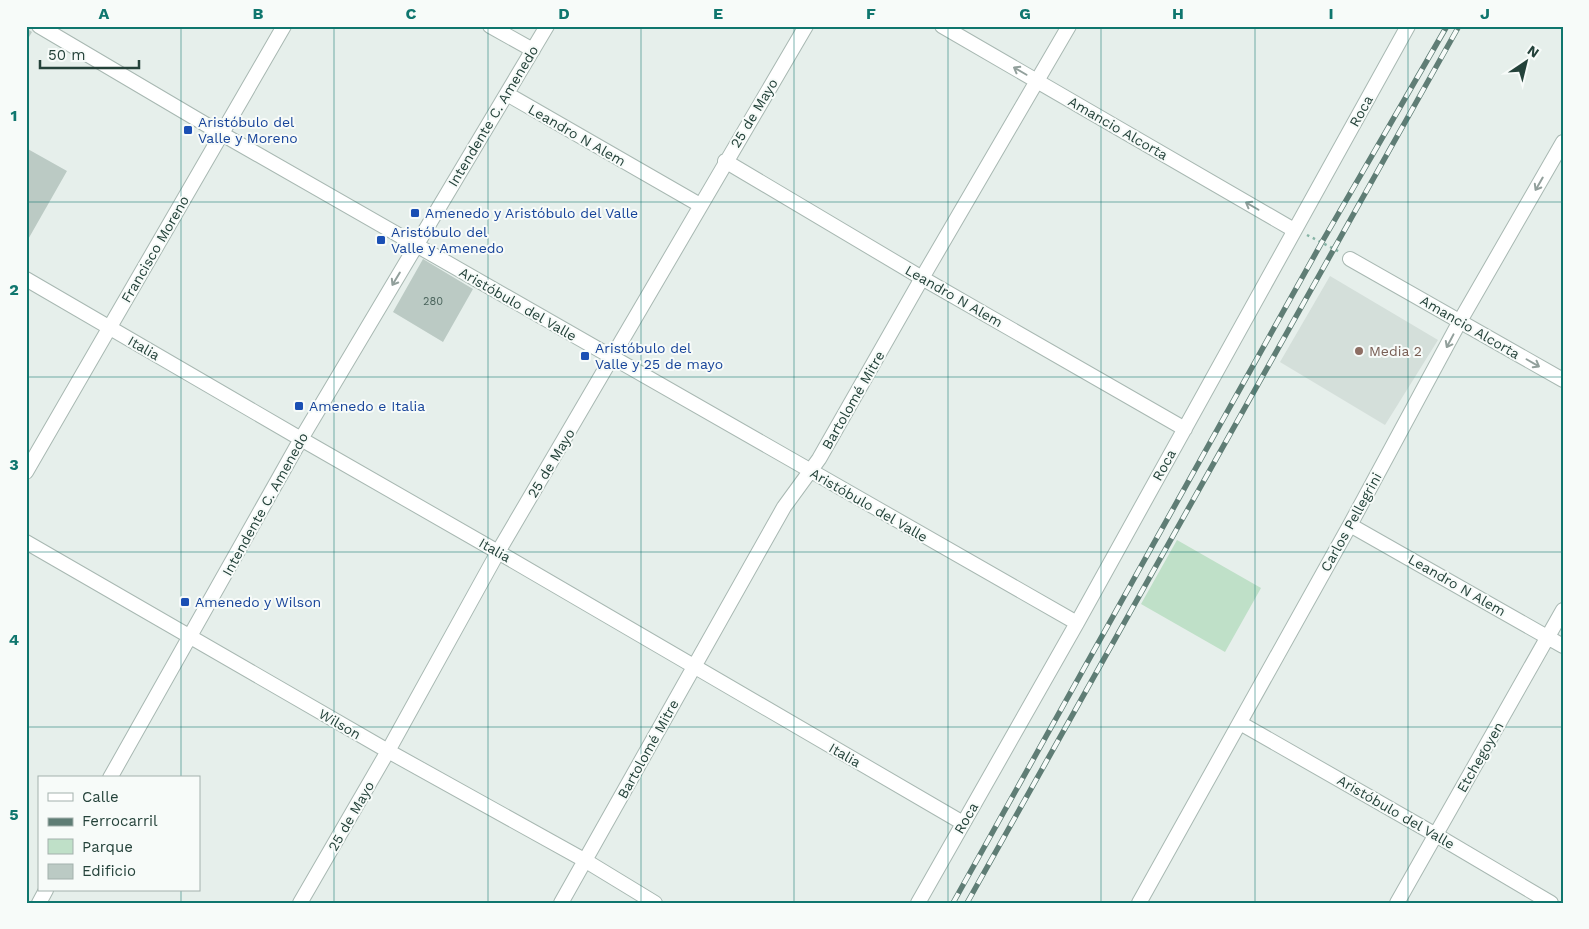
<svg xmlns="http://www.w3.org/2000/svg" width="1589" height="929" font-family="'Work Sans',sans-serif">
<style>
.built{fill:#d4dfda}
.green{fill:#bfe0c8}
.building{fill:#bbcac4}
.lines{fill:none;stroke-linecap:round;stroke-linejoin:round}
.street-casing{stroke:#a8b8b2;stroke-width:16}
.path{stroke:#86b3a5;stroke-width:2.5;stroke-dasharray:2.5 4;stroke-linecap:butt}
.street{stroke:#fff;stroke-width:14}
.rail-casing{stroke:#5f7d75;stroke-width:5.5}
.rail{stroke:#f7fbf9;stroke-width:4;stroke-dasharray:11;stroke-linecap:butt}
.oneway{stroke:#92a09c}
.grid{fill:none;stroke:#0f766e;stroke-width:1;stroke-opacity:0.55}
.transit-dot{fill:#1a4fb4;stroke:#f7fbf9;stroke-width:2}
.education-dot{fill:#8d6e63;stroke:#f7fbf9;stroke-width:2}
.labels{text-anchor:middle;stroke-width:4;stroke-linejoin:round;paint-order:stroke}
.number-label{font-size:11px;fill:#4a645c}
.street-label{font-size:14px;fill:#24423a;stroke:#f7fbf9}
.transit-label{font-size:14px;fill:#164399;stroke:#f7fbf9;text-anchor:start}
.education-label{font-size:14px;fill:#785e54;stroke:#f7fbf9;text-anchor:start}
.neatline{fill:none;stroke:#0f766e;stroke-width:2}
.grid-label{font-size:16px;text-anchor:middle;font-weight:bold;fill:#0f766e}
</style>
<rect width="100%" height="100%" fill="#e6efeb"/>
<path class="built" d="M1330,276l108,64 -53,85 -105,-63z"/>
<path class="green" d="M1177,540l84,48 -36,64 -84,-48z"/>
<path class="building" d="M26,28l6,4 -6,10z
M26,148l41,23 -41,72z
M423,259l50,30 -30,53 -50,-30z"/>
<g class="lines">
<g class="street-casing">
<path id="street" d="M39,26l183,108 855,489
M490,26l43,24
M942,26l352,204
M507,94l193,111
M725,161l197,117 263,151
M1350,259l213,121
M26,279l275,160 197,113 465,271
M26,472l258,-446
M1350,525l213,121
M26,542l362,209 198,110 69,42
M1240,723l196,112 115,68
M110,778l191,-339 246,-413
M39,903l7,-13
M300,903l88,-152 110,-199 308,-526
M561,903l223,-396 35,-48 103,-181 147,-252
M918,903l159,-280 331,-597
M1139,903l211,-378 110,-204 103,-179
M1397,903l166,-293"/>
</g>
<path class="path" d="M1307,235l33,17"/>
<use href="#street" class="street"/>
<g class="rail-casing">
<path id="rail" d="M953,903l369,-661 125,-216
M967,903l492,-877"/>
</g>
<use href="#rail" class="rail"/>
</g>
<defs><path id="oneway-shaft" d="M-6 0H5M1.5-3L5.5 0L1.5 3" fill="none" stroke-width="1.6" stroke-linecap="round" stroke-linejoin="round" transform="scale(1.25)"/></defs>
<g class="oneway">
<use href="#oneway-shaft" transform="translate(1020 71) rotate(-150)"/>
<use href="#oneway-shaft" transform="translate(1539 184) rotate(120)"/>
<use href="#oneway-shaft" transform="translate(1252 206) rotate(-150)"/>
<use href="#oneway-shaft" transform="translate(396 279) rotate(121)"/>
<use href="#oneway-shaft" transform="translate(1450 341) rotate(118)"/>
<use href="#oneway-shaft" transform="translate(1533 363) rotate(30)"/>
</g>
<path class="grid" d="M181,26v752M334,26v877M488,26v877M641,26v877M794,26v877M948,26v877M1101,26v877M1255,26v877M1408,26v877M26,202h1537M26,377h1537M26,552h1537M26,727h1537M181,890v13"/>
<g class="transit-dot">
<rect x="183" y="125" width="10" height="10" rx="2.5"/>
<rect x="410" y="208" width="10" height="10" rx="2.5"/>
<rect x="376" y="235" width="10" height="10" rx="2.5"/>
<rect x="580" y="351" width="10" height="10" rx="2.5"/>
<rect x="294" y="401" width="10" height="10" rx="2.5"/>
<rect x="180" y="597" width="10" height="10" rx="2.5"/>
</g>
<circle class="education-dot" cx="1359" cy="351" r="5"/>
<g class="labels">
<g class="number-label">
<text x="433" y="305">280</text>
</g>
<g class="street-label">
<text transform="translate(1361 111) rotate(-61)" y="5">Roca</text>
<text transform="translate(754 113) rotate(-59)" y="5">25 de Mayo</text>
<text transform="translate(493 116) rotate(-59)" y="5">Intendente C. Amenedo</text>
<text transform="translate(1118 128) rotate(30)" y="5">Amancio Alcorta</text>
<text transform="translate(577 135) rotate(30)" y="5">Leandro N Alem</text>
<text transform="translate(155 249) rotate(-60)" y="5">Francisco Moreno</text>
<text transform="translate(954 296) rotate(30)" y="5">Leandro N Alem</text>
<text transform="translate(518 304) rotate(30)" y="5">Aristóbulo del Valle</text>
<text transform="translate(1470 327) rotate(30)" y="5">Amancio Alcorta</text>
<text transform="translate(144 348) rotate(30)" y="5">Italia</text>
<text transform="translate(853 400) rotate(-60)" y="5">Bartolomé Mitre</text>
<text transform="translate(551 463) rotate(-59)" y="5">25 de Mayo</text>
<text transform="translate(1164 465) rotate(-61)" y="5">Roca</text>
<text transform="translate(265 504) rotate(-61)" y="5">Intendente C. Amenedo</text>
<text transform="translate(869 505) rotate(30)" y="5">Aristóbulo del Valle</text>
<text transform="translate(1351 522) rotate(-61)" y="5">Carlos Pellegrini</text>
<text transform="translate(495 550) rotate(30)" y="5">Italia</text>
<text transform="translate(1457 585) rotate(30)" y="5">Leandro N Alem</text>
<text transform="translate(340 724) rotate(30)" y="5">Wilson</text>
<text transform="translate(648 749) rotate(-61)" y="5">Bartolomé Mitre</text>
<text transform="translate(845 755) rotate(30)" y="5">Italia</text>
<text transform="translate(1480 757) rotate(-60)" y="5">Etchegoyen</text>
<text transform="translate(1396 812) rotate(30)" y="5">Aristóbulo del Valle</text>
<text transform="translate(351 816) rotate(-60)" y="5">25 de Mayo</text>
<text transform="translate(966 818) rotate(-60)" y="5">Roca</text>
</g>
<g class="transit-label">
<text x="198" y="127">Aristóbulo del<tspan x="198" dy="16">Valle y Moreno</tspan></text>
<text x="425" y="218">Amenedo y Aristóbulo del Valle</text>
<text x="391" y="237">Aristóbulo del<tspan x="391" dy="16">Valle y Amenedo</tspan></text>
<text x="595" y="353">Aristóbulo del<tspan x="595" dy="16">Valle y 25 de mayo</tspan></text>
<text x="309" y="411">Amenedo e Italia</text>
<text x="195" y="607">Amenedo y Wilson</text>
</g>
<g class="education-label">
<text x="1369" y="356">Media 2</text>
</g>
</g>
<rect width="1589" height="929" fill="none" stroke="#f7fbf9" stroke-width="55"/>
<rect x="38" y="776" width="162" height="115" fill="#f7fbf9" stroke="#a3b1ad"/>
<rect x="48" y="793" width="25" height="8" fill="#ffffff" stroke="#a3b1ad"/>
<text x="82" y="802" font-size="15" fill="#24423a">Calle</text>
<rect x="48" y="818" width="25" height="8" fill="#5f7d75" stroke="#a3b1ad"/>
<text x="82" y="826" font-size="15" fill="#24423a">Ferrocarril</text>
<rect x="48" y="839" width="25" height="15" fill="#bfe0c8" stroke="#a3b1ad"/>
<text x="82" y="852" font-size="15" fill="#24423a">Parque</text>
<rect x="48" y="864" width="25" height="15" fill="#bbcac4" stroke="#a3b1ad"/>
<text x="82" y="876" font-size="15" fill="#24423a">Edificio</text>
<g transform="translate(1526 62) rotate(35)" stroke="#f7fbf9" stroke-width="4" paint-order="stroke">
<path d="M0-4L9 19L0 12L-9 19Z" fill="#24423a"/>
<text y="-8" font-size="14" font-weight="bold" text-anchor="middle" fill="#24423a">N</text>
</g>
<path d="M40 60v8h99v-8" fill="none" stroke="#24423a" stroke-width="2.5"/>
<text x="48" y="60" font-size="15" fill="#24423a" stroke="#f7fbf9" stroke-width="4" paint-order="stroke">50 m</text>
<rect x="28" y="28" width="1534" height="874" class="neatline"/>
<g class="grid-label">
<text x="104" y="19">A</text>
<text x="258" y="19">B</text>
<text x="411" y="19">C</text>
<text x="564" y="19">D</text>
<text x="718" y="19">E</text>
<text x="871" y="19">F</text>
<text x="1025" y="19">G</text>
<text x="1178" y="19">H</text>
<text x="1331" y="19">I</text>
<text x="1485" y="19">J</text>
<text x="14" y="121">1</text>
<text x="14" y="295">2</text>
<text x="14" y="470">3</text>
<text x="14" y="645">4</text>
<text x="14" y="820">5</text>
</g>
</svg>
